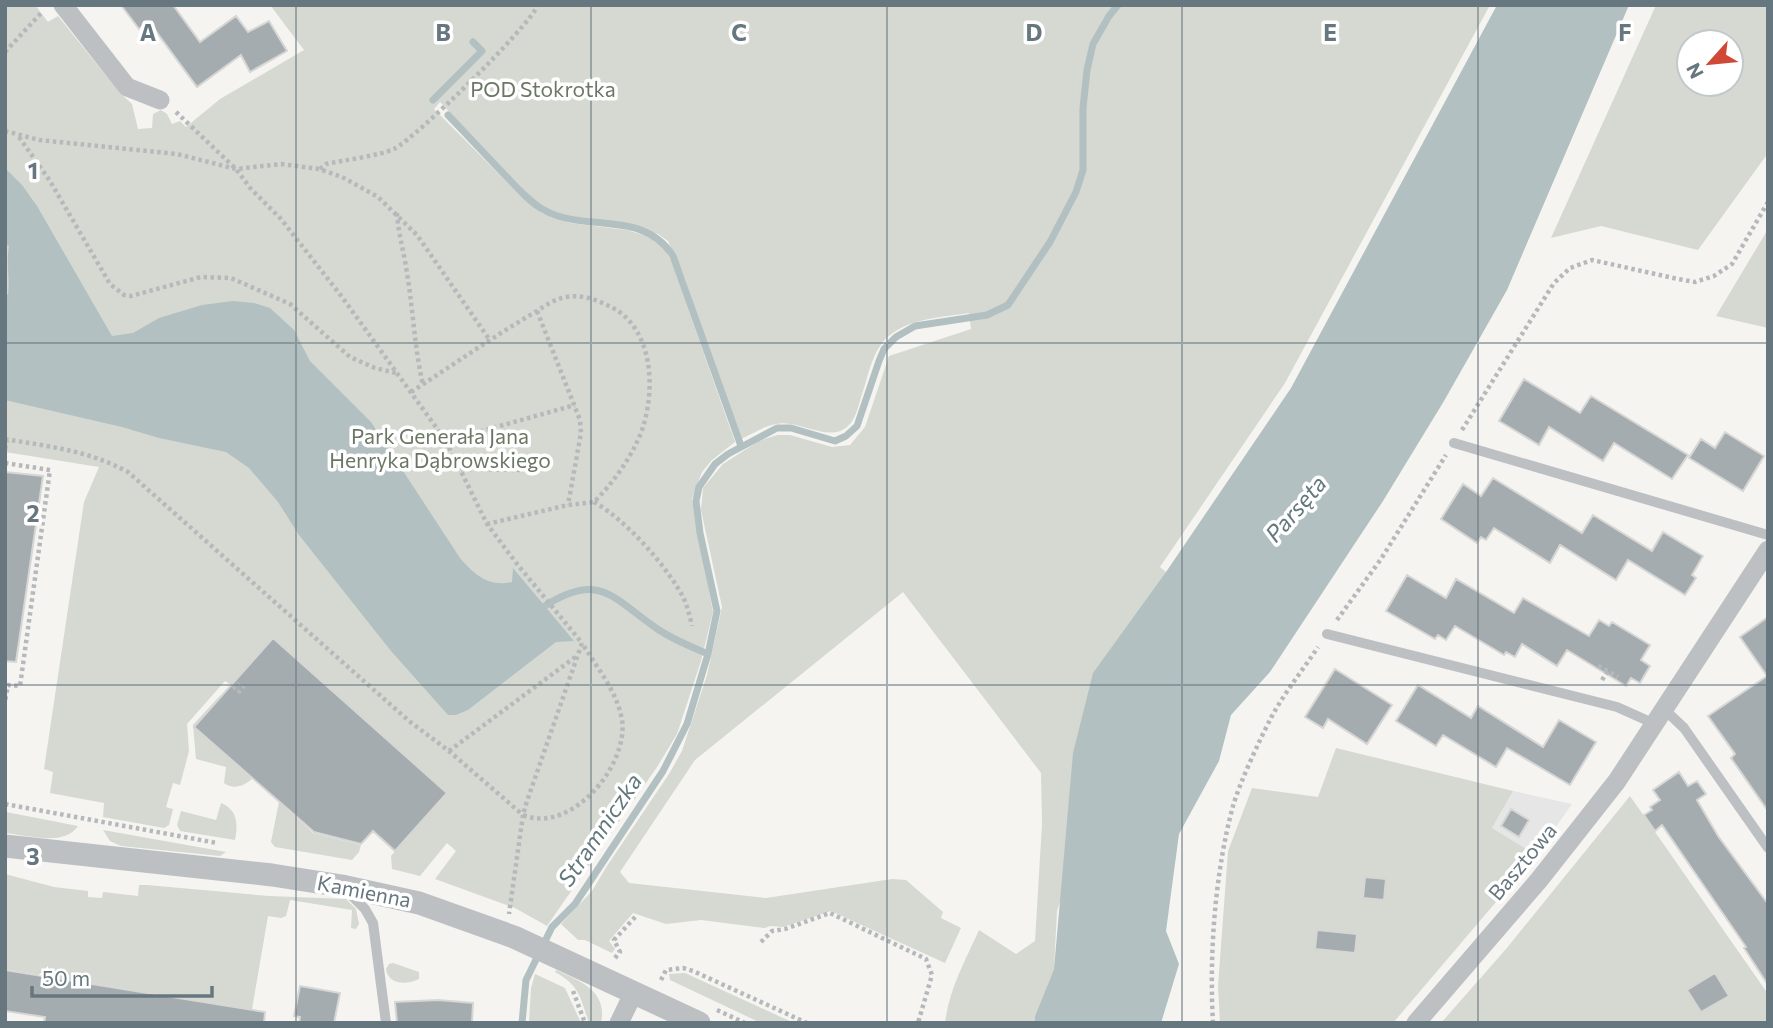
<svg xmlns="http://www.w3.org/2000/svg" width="1773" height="1028" font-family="Commissioner,sans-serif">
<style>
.built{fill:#e5e6e5}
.green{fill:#d5d9d1;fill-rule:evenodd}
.water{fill:#b2c0c2}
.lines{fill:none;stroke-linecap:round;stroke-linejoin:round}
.stream{stroke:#b2c0c2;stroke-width:7}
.building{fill:#a4acb0;stroke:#d6d6d4;stroke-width:2}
.path{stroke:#b6b9bb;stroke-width:4.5;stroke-dasharray:3.5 3.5;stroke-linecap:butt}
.service{stroke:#bcc0c3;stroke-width:10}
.minor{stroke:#bcc0c3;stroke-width:19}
.tertiary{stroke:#bcc0c3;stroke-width:23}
.grid{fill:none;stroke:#67777f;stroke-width:2;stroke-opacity:0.55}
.labels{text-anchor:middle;stroke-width:7;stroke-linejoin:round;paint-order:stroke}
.park-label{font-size:21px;fill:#6b7765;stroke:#fff}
.street-label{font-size:21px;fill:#67777f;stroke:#fff}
.water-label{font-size:23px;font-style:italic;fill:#63787c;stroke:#fff}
.grid-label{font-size:23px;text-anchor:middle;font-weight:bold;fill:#67777f;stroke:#fff;stroke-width:7;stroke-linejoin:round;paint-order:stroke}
</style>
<rect width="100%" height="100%" fill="#f5f4f1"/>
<path class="built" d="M1513,791l59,13 -36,51 -44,-27z"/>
<path class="green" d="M5,5h30l13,17 10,-6 62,77 12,11 6,25 14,-1 1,-14 8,-4 6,4 5,10 8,-3 6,6 34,-28 84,-49 -34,-45h1220l-205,378 -125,184 6,5 -109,339 -3,58 -19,47v7h-90c4,-34 20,-62 34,-93l37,24 19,-13 7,-117 -1,-51 -138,-181 -208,168 -75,112 9,11 137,15 126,-19 14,1 37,32 -2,6 20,10 -16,35 -114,-52 -48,16 -13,-1 -5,2 -64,-8 -35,4 -33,-11 -24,28 6,8 -3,4 -27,-13h-7l-17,-16 31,-33 15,-25 62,-92 13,-23 25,-76 15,-68 -21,-97 2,-22 20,-24 36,-23 18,-6h13l42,12 18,-2 15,-18 24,-71 82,-27 -2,-16c-30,5 -70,5 -89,33 -9,13 -12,30 -17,45 -4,11 -6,27 -15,35 -19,18 -49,-7 -72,-2 -12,2 -24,10 -35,15l-20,-51 -37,-112 -16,-35 -10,-7 -30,-10 -57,-8 -24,-7 -16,-12 -91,-95 -6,7 86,86 22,18 28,10 57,7 19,6 15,9 10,15 64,182 -23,18 -10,12 -10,27 21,113 -12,49 -24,73 -20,33 -110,159 -32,-18 -80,-29 21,-28 -9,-8 -27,33 -28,-7 -1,-13 56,-63 -174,-155 -42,47 -6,-4 -38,43 2,27 -9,34 -7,-2 -7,24 7,2 -4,16 -5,3 -61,-11 1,-14 -54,-10 3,-21 -9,-3 40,-267 15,-35 -94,-15z
M1656,5h112v148l-70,97 -97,-24 -50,12zM1689,42h42v42h-42z
M1768,229v99l-52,-12z
M224,691l-30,36 58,52c-8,7 -19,11 -28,4l2,-16 -30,-8 -3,-34z
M1336,748l177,43 -21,37 44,27 -143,168h-173l-2,-37 10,-135 24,-63 66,9z
M1630,796l138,198v29h-327l65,-74z
M279,802l34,31 48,12 -2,7 -7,8 -77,-13 -4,-5z
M221,803c17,7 17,21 14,37l-55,-9 -3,-6 4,-14 35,9z
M6,812l72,14c-14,21 -51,9 -73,7z
M103,830l123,22 -6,4 -99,-10 -11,-5z
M5,874l49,13 34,4v6l14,1 1,-6 35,4 1,-11h8l122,11 77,3 10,10 3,15 -3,5 -5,-1 1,-18 -62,-10 -4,16 -5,2 -13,-2 -17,99 -19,-9 -227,-37z
M393,963l26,9v7c-12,6 -31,6 -33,-10l3,-5z
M556,970c24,11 52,21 45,53h-12c-9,-26 -9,-37 -34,-51z
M685,973l109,50h-33l-91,-43 -1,-6z
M535,974l30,14 16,35h-52l2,-35z"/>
<path class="water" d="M1497,5h132l-122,285 -63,111 -61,100 -113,171 -39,43 -12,46 -40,73 -13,97 13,33 -18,59h-126v-7l19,-47 19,-216 20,-80 73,-101 125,-184z
M5,168l17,17 15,21 75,130 21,-3 26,-15 43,-13 31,-4 21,2 16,5 24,22 16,31 61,61 89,136c15,17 28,29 52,24l1,-14 61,73 -18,1 -88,68 -12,5h-8l-57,-64 -92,-116 -21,-33 -29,-34 -23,-16 -67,-14 -37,-11 -117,-27v-104l3,-2c2,-16 -2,-31 1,-48l-4,-3z"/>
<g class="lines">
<path class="stream" d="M433,100l49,-49 -9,-9
M448,115c19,20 37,39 56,59 12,12 25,28 40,36 42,23 99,-1 129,46l68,190
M545,606c56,-36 69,-6 114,24 15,10 33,17 49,24
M522,1023l4,-43 26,-53 23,-23 88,-133 24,-47 21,-70 9,-43 -17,-78 -4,-32 3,-14 16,-23 13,-10 49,-26h14l44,13 11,-5 11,-10 22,-65 5,-12 12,-12 19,-11 72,-11 21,-10 42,-63 26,-50 7,-22v-62l4,-38 6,-26 16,-28 9,-11"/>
</g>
<path class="building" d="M121,5h52l27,37 36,-26 12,16 21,-11 18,30 -37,21 -9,-17 -44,32 -48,-65 -10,7z
M1524,379l56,34 11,-17 97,59 -16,24 -58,-36 -11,18 -54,-34 -10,18 -40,-24z
M1725,432l39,24 -21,35 -54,-33 12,-19 14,9z
M5,472l38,4 -27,186 -11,-1z
M1493,478l89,55 11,-18 59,36 11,-19 40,24 -11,19 4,3 -11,17 -57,-35 -12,20 -56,-35 -10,18 -56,-35 -8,12 -5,-3 -4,6 -36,-24 22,-35 18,12z
M1407,575l39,23 10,-19 58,34 9,-15 66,38 10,-16 10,6 3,-4 38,23 -9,15 9,6 -10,17 -9,-5 -5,8 -59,-36 -10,16 -35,-22 -7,13 -9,-5 -2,3 -49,-29 -9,14 -8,-5 -3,4 -49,-28z
M1768,617v194l-37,-53 4,-4 -27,-38 59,-40 -27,-39z
M273,638l174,155 -52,58 -22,-20 -12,13 -47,-12 -120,-105z
M1335,669l57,36 -25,39 -39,-25 -5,9 -18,-11z
M1418,685l53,33 7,-12 65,41 16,-27 37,22 -26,43 -63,-37 -11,19 -53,-32 -7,11 -40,-25z
M1679,772l9,14 9,-5 9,13 -9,6 21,36 50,68v81l-24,-37 2,-1 -84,-122 -7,6 -11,-16 8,-5 -2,-3 10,-7 -7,-10z
M1511,809l18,11 -10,17 -18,-11z
M1365,877l21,2 -2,21 -21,-2z
M1317,930l40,4 -2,19 -40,-4z
M5,970l260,42 -1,11h-220l1,-6 -40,-6z
M1715,973l14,23 -28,16 -14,-22z
M300,986l40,7 -6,30h-35l1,-6 -6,-1z
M438,1000l35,3 -1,19 -75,1 -2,-21z"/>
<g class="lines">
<path class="path" d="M5,52l38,-41
M176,112l60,57 15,20 30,30 61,78 104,144 41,83 30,40 65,79 -55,158 -4,14c48,20 106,-50 99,-95 -5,-29 -25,-52 -40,-77
M5,131l34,9 138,14 59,15 45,-5 38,5 23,8 36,20 39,38 72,104
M19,137l31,44 60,103 14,11 7,1 70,-19 30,1 59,26 60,53 25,11 21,5
M320,169l6,-5c18,-4 52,-8 68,-15 23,-12 134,-121 144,-144
M397,213c1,19 6,35 9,54 7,39 8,79 17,118
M537,311l43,109 1,13 -13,72
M411,392c42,-27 83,-56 126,-81 9,-6 18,-12 29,-14 17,-3 31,3 45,10 47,23 46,98 24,139 -10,20 -25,40 -41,56l-26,3 -81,19
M1462,430l92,-147 16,-15 22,-8 86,19 17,3 19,-6 18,-12 36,-62
M5,439c46,8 82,11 123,33l281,249 40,30 74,64 -14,99
M446,441l129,-36
M5,449l2,-9
M5,463l45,7 -30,216 -12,-1 -3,16
M461,469l59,1
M594,502c32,18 74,65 90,97 4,9 6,18 8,27
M1337,620l44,-61 65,-104
M1598,666l10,5
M1602,680l6,-9 10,6
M233,689l6,-6
M238,693l6,-7
M449,751l129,-96
M5,804l212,39
M761,942l11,-11 13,-2 45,-16 96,46 6,16 -14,48
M615,958l5,-6 -6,-12 23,-25
M661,980l5,-10 17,-2 10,3 114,52
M573,991l12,32
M717,1010l28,13
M1213,1023c-4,-68 2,-151 20,-217 7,-24 26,-65 38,-88 13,-25 32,-48 47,-71"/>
<path class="service" d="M1454,443l314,92
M1327,634l290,73 38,17
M1665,710l19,18 84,120
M349,893l16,16 8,14 13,100"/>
<path class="minor" d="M63,5l64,82 33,13
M619,1023l15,-31
M1416,1023l123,-143 78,-99 151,-231"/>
<path class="tertiary" d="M5,846l267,29 70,11 77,17 95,34 185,86"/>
</g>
<path class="grid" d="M296,5v1018M591,5v1018M887,5v1018M1182,5v1018M1478,5v1018M5,343h1763M5,685h1763"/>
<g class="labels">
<g class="park-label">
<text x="543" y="97">POD Stokrotka</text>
<text x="440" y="444">Park Generała Jana<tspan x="440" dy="24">Henryka Dąbrowskiego</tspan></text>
</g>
<g class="street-label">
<text transform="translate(1523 862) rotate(-50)" y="7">Basztowa</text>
<text transform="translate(364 892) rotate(11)" y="7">Kamienna</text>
</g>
<g class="water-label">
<text transform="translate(1296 509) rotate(-49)" y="8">Parsęta</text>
<text transform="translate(600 830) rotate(-56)" y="8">Stramniczka</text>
</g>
</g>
<g class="grid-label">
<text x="148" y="41">A</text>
<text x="443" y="41">B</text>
<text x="739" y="41">C</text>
<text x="1034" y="41">D</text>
<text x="1330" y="41">E</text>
<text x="1625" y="41">F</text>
<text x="33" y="179">1</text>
<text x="33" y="522">2</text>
<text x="33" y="865">3</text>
</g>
<rect width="1773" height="1028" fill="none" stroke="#67777f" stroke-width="14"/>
<g transform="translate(1710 63) rotate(243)"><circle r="33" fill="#ffffff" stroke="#c2c9cc" stroke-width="2"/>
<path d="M0-5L12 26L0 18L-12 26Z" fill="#d04936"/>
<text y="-10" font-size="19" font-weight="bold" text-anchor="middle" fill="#67777f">N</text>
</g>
<path d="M32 986v10h180v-10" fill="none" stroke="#67777f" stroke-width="3.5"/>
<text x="42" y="986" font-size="21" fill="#67777f" stroke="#ffffff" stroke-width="5" paint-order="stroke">50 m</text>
</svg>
